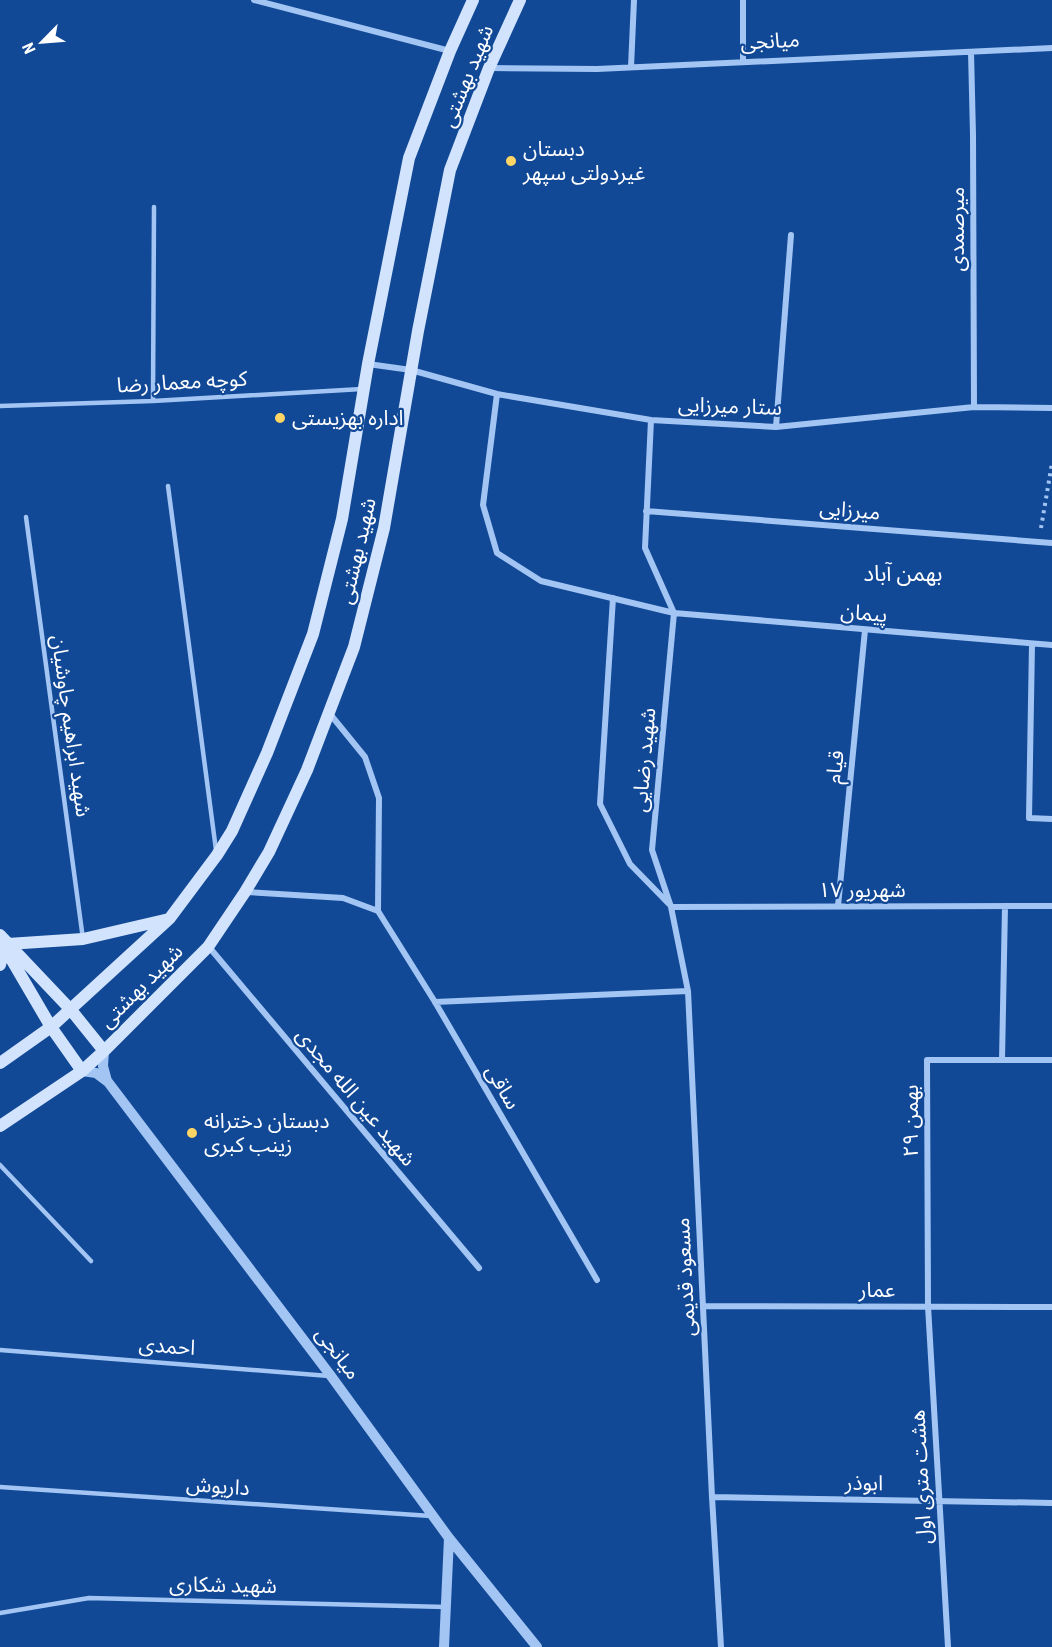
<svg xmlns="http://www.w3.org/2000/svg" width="1052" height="1647" font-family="'Roboto Condensed','Noto Sans Arabic',sans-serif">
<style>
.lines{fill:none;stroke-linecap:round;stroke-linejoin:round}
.path{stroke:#a3c5f3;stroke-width:4;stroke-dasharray:3 4.5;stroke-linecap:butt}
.service{stroke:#a3c5f3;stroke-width:4.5}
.minor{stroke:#a3c5f3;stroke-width:6}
.tertiary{stroke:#a3c5f3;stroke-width:10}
.secondary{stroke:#d2e3fd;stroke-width:12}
.poi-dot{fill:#ffd665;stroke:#124997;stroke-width:2}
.labels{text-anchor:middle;stroke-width:4.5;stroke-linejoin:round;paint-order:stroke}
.street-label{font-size:21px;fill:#fff;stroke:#124997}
.poi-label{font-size:21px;fill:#fff;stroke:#124997;text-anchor:start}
.neighbourhood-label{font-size:22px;fill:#fff;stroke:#124997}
</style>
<rect width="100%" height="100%" fill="#124997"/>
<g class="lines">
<path class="path" d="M1041,528l11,-65"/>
<path class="service" d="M153,401l1,-194
M0,406l153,-5 209,-12
M168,486l48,364
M26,517l57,422
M0,1165l91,96
M0,1350l329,26
M0,1487l431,29
M0,1613l89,-15 357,9"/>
<path class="minor" d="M254,0l196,51
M743,0v62
M971,52l2,83 1,272
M631,67l3,-67
M489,68l108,1 455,-21
M368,364l43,6 86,24 154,26 125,7 198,-20 78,1
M497,394l-14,111 14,48 44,28 133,32 378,32
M651,420l-6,128 29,65 -22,237 19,57 17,84 24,506 9,150
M776,427l15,-192
M646,511l406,32
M613,598l-13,206 30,60 39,40
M1032,644l-3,174 23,1
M330,714l35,43 14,41 -1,113
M246,892l97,6 35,13 57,91 162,278
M838,906l27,-276
M671,907l381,-1
M209,947l270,321
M435,1002l253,-11
M1002,1060l3,-154
M703,1306l349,1
M712,1497l340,6
M948,1647l-20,-341 -1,-246h125"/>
<path class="tertiary" d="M104,1051l-1,15 4,15
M82,1071l14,2 12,9 223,294 118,162 88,109
M444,1647l5,-109"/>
<path class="secondary" d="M0,935l71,75 33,41
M8,944l75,-5 86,-20
M3,945l48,82 31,44
M0,965l4,-17
M0,1063l51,-36 119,-109 47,-63 15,-24 35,-78 46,-119 29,-115 26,-155 41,-206 41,-107 23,-51
M0,1126l82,-55 22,-20 104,-104 37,-55 24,-40 38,-82 47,-123 30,-119 34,-197 32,-161 39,-102 31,-68"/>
</g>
<g class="poi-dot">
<circle cx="511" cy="161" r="6"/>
<circle cx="280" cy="418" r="6"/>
<circle cx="192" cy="1133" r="6"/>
</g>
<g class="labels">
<g class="street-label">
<text transform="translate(770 41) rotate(-3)" y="7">میانجی</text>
<text transform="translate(467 76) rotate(-68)" y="7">شهید بهشتی</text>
<text transform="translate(957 229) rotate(-90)" y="7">میرصمدی</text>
<text transform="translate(182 382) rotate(-3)" y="7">کوچه معمار رضا</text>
<text transform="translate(730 406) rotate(2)" y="7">ستار میرزایی</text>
<text transform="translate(850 510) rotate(5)" y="7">میرزایی</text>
<text transform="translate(357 551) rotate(-77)" y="7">شهید بهشتی</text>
<text transform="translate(864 613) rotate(5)" y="7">پیمان</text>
<text transform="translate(71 726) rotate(82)" y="7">شهید ابراهیم چاوشیان</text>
<text transform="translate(644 760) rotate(-85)" y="7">شهید رضایی</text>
<text transform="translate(835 767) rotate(-84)" y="7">قیام</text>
<text x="862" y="897">۱۷ شهریور</text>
<text transform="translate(141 986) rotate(-45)" y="7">شهید بهشتی</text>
<text transform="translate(503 1087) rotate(60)" y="7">ساقی</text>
<text transform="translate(356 1097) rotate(50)" y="7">شهید عین الله مجدی</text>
<text transform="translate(911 1121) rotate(-90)" y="7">۲۹ بهمن</text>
<text transform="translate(685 1277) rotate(-93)" y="7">مسعود قدیمی</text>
<text x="877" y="1297">عمار</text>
<text transform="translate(167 1346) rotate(4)" y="7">احمدی</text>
<text transform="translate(338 1353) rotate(53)" y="7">میانجی</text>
<text transform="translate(921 1477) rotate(-93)" y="7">هشت متری اول</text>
<text transform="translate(864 1483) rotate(1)" y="7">ابوذر</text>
<text transform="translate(218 1486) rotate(4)" y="7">داریوش</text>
<text transform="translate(223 1585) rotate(1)" y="7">شهید شکاری</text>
</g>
<g class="poi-label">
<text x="523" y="156">دبستان<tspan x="523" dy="24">غیردولتی سپهر</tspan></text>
<text x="292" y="425">اداره بهزیستی</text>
<text x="204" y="1128">دبستان دخترانه<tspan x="204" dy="24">زینب کبری</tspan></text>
</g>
<g class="neighbourhood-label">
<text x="903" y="581">بهمن آباد</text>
</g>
</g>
<g transform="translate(42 42) rotate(245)" stroke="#124997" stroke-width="4.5" paint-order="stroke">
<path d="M0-4.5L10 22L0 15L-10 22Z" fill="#ffffff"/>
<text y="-9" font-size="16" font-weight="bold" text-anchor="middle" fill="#ffffff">N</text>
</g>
</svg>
